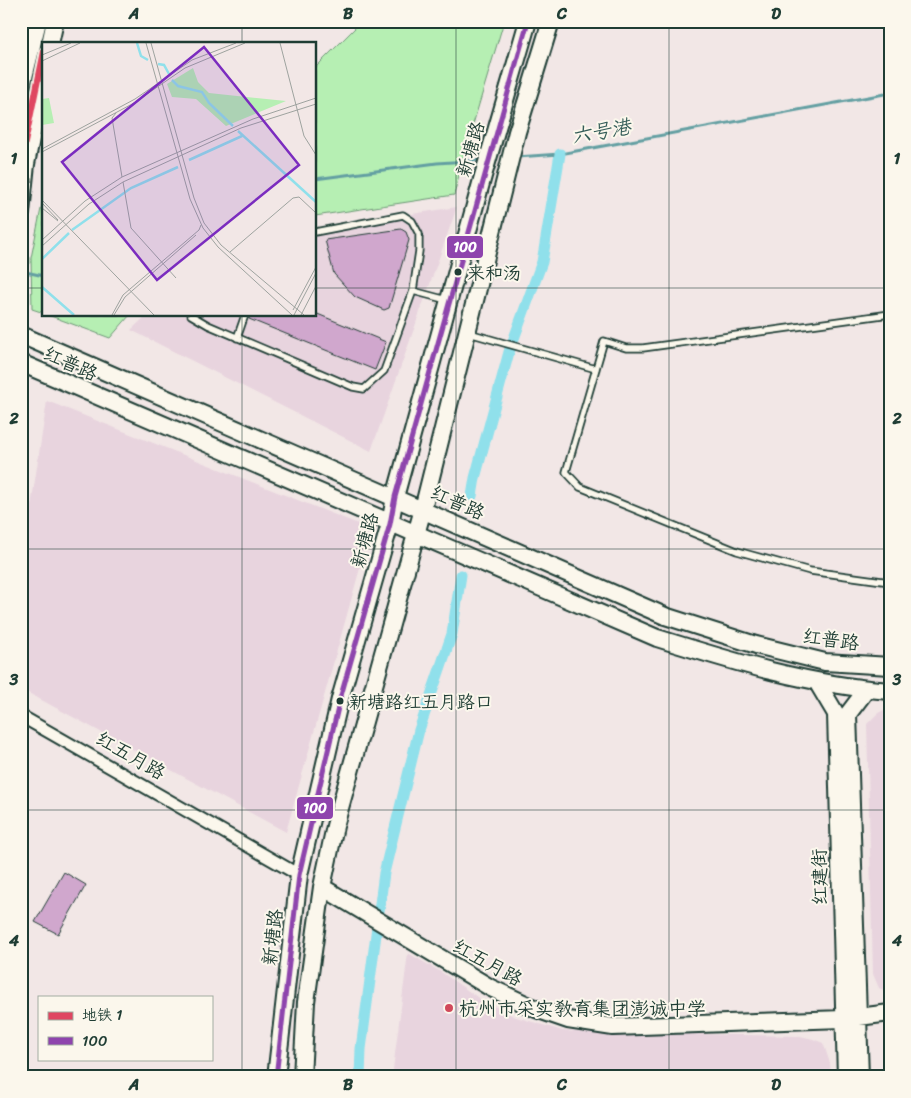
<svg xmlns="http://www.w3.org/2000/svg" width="911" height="1098" font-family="Sriracha,'LXGW WenKai TC',sans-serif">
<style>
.built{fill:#e8d4de}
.green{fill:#b6efb3;stroke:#6a9674}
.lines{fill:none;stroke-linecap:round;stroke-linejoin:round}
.stream{stroke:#639fa2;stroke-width:3}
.canal{stroke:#90e0eb;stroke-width:11}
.building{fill:#d0a7cd;stroke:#1f3d34}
.lane-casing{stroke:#1f3d34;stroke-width:9}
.street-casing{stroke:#1f3d34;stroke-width:15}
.secondary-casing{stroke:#1f3d34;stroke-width:20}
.lane{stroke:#fbf7ec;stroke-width:5.5}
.street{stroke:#fbf7ec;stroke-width:11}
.secondary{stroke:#fbf7ec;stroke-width:16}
.bus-1-casing{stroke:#fbf7ec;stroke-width:9}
.bus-1{stroke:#8e44ad;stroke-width:5}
.metro-1-casing{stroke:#fbf7ec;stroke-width:10}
.metro-1{stroke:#df4661;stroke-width:6}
.grid{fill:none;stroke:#1f3d34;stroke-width:1;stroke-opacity:0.55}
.bus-dot{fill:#1f3d34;stroke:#fbf7ec;stroke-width:2}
.poi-dot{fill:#d1495b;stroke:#fbf7ec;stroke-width:2}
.labels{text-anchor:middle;stroke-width:4;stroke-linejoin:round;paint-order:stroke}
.bus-label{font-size:18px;fill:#1f3d34;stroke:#fbf7ec;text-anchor:start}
.street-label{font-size:19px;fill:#1f3d34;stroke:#fbf7ec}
.poi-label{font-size:19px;fill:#1f3d34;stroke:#fbf7ec;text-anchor:start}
.water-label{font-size:20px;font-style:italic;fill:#365e59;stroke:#fbf7ec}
.inset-river{fill:none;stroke:#90e0eb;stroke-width:2.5}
.inset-road{fill:none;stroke:#9ea39f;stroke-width:1}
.view{fill:#7b2cbf;fill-opacity:0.15;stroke:#7b2cbf;stroke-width:2.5}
.inset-edge{fill:none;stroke:#1f3d34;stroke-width:2.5}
.line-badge{stroke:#fbf7ec;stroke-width:2}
.badge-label{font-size:14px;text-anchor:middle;font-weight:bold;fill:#fff}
.neatline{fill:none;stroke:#1f3d34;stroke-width:2}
.grid-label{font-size:16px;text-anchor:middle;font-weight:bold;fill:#1f3d34}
</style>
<rect width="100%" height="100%" fill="#f2e7e6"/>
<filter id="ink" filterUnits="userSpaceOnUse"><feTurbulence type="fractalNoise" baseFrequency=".02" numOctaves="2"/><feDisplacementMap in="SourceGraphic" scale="10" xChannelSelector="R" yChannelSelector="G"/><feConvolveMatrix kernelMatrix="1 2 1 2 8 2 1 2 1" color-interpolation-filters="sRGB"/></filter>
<g filter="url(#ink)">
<path class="built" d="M457,207l-86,244 -240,-121 16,-15h168v-86z
M47,401l324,128 -85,303 -265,-143v-117z
M890,707v286l-11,-5 -6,-14 -6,-250 11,-11z
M408,953l33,19 39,27 33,17 50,15 73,4 53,-1 111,2 13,3 10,4 3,8 4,12 1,14h-439z"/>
<path class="green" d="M362,21h142l-39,130 -11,44 -139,21v-148z
M44,194v119l-12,-4 -1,-51z
M48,315h82l-20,23z"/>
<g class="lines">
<path class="stream" d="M517,157l43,-3 330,-61
M315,179l122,-16 46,-3
M21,271l23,5"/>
<path class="canal" d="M472,496l3,-18 34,-126 33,-90 18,-108
M360,1077l1,-28 23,-176 35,-143 33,-96 9,-59"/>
</g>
<path class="building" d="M41,49l3,3 -1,11 -6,3z
M30,93l-9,43v-37z
M401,229l5,3 3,8 -20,68 -5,2 -29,-13 -21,-23 -9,-34z
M315,313l71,29 -11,28 -126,-51 1,-4h65z
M64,872l22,13 -28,49 -23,-12z"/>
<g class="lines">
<g class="lane-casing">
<path id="lane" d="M413,291l34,9
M890,314l-247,34h-17l-22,-7 -38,131 14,15 157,64 73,20 80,11
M191,315l17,10 145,62 11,2 20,-18 29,-80 6,-40v-17l-7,-13 -9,-6 -88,17
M469,333l127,36
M237,338l8,-23"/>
</g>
<g class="street-casing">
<path id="street" d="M21,716l278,159"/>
</g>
<g class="secondary-casing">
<path id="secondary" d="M50,44l5,-23
M21,89l17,-68
M21,213l5,-49 18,-91
M21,335l644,281 91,29 69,17 65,4
M21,363l636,275c77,24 152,47 233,53
M817,682l19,32 10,363
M322,887l169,101 45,21 32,11 45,7 230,-8 47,-6
M276,1077l23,-202 41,-176 50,-175 5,-27 88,-321 45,-155
M302,1077l4,-75 16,-115 13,-61 88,-317 94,-377 34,-111
M860,1077l-12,-363 19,-25"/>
</g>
<use href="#lane" class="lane"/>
<use href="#street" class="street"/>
<use href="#secondary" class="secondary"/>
<g class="bus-1-casing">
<path id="bus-1" d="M276,1077l23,-202 41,-176 50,-175 5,-27 133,-476"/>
</g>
<use href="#bus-1" class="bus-1"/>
<g class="metro-1-casing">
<path id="metro-1" d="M21,162l23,-111"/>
</g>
<use href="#metro-1" class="metro-1"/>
</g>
</g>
<path class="grid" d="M242,21v23M456,21v1056M669,21v1056M21,288h23M315,288h575M242,315v762M21,549h869M21,810h869"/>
<g class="bus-dot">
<circle cx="458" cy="272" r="4.5"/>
<circle cx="340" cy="701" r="4.5"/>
</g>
<circle class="poi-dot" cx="449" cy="1008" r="5"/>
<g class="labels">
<g class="bus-label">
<text x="467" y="279">来和汤</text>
<text x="349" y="708">新塘路红五月路口</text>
</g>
<g class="street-label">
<text transform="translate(470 149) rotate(-74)" y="7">新塘路</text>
<text transform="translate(71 363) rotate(24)" y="7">红普路</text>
<text transform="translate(458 502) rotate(24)" y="7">红普路</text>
<text transform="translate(364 540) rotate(-75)" y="7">新塘路</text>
<text transform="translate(831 639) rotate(8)" y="7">红普路</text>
<text transform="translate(131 755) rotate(30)" y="7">红五月路</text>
<text transform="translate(819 877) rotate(-91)" y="7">红建街</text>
<text transform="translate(272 937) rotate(-83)" y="7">新塘路</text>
<text transform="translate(488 962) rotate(29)" y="7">红五月路</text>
</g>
<g class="poi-label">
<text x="459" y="1015">杭州市采实教育集团澎诚中学</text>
</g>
<g class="water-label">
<text transform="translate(601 131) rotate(-10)" y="7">六号港</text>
</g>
</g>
<g transform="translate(42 42)">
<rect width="274" height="274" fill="#f2e7e6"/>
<path d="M151,26l5,14 11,11 77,8 -60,25 -30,-27 -24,-2 -5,-13zM7,56l5,25 -12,2v-26z" fill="#b6efb3"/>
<path class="inset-river" d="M95,1l4,13 7,4M116,22l6,1 5,9M130,38l6,6 24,6 7,11 24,23M196,89l78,71M147,118l53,-24M30,188l59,-42 47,-21M0,217l27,-26M0,245l32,28"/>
<path class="inset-road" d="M104,1l44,156 13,29 15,19 74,68M109,1l43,155 10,25 17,22 83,70M238,1l24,93 12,19M0,13l29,-12M0,19l38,-18M74,71l-4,5 10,59M0,107l93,-50 57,-39 44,-17M0,110l92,-49 51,-35 60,-25M81,140l8,46 45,50M0,158l112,115M0,161l16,17M0,166l16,13M0,198l43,-39 37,-24 131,-58 63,-21M0,204l47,-42 34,-22 118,-54 75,-24M188,210l63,-54 6,-1 17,16M251,268l23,-43M70,273l11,-20 76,-65 2,-5M72,273l11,-18 71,-62M252,273l22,-42M259,273l15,-29"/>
<path class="view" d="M162,5l95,118 -142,115 -95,-118z"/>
<rect width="274" height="274" class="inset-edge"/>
</g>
<g class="line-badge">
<rect x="446" y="235" width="38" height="24" rx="5" fill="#8e44ad"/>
<rect x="296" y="796" width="38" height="24" rx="5" fill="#8e44ad"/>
</g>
<g class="badge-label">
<text x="465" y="252">100</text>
<text x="315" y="813">100</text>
</g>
<rect width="911" height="1098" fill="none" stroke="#fbf7ec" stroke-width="55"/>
<rect x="38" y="996" width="175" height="65" fill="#fbf7ec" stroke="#a3ada2"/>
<rect x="48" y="1012" width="25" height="8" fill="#df4661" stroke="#a3ada2"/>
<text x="82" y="1020" font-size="15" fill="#1f3d34">地铁 1</text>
<rect x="48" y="1037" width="25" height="8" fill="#8e44ad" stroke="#a3ada2"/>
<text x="82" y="1046" font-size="15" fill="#1f3d34">100</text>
<rect x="28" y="28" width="856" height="1042" class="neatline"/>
<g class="grid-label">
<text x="134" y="19">A</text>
<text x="348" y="19">B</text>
<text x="562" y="19">C</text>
<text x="776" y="19">D</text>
<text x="14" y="164">1</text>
<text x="897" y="164">1</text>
<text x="14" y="424">2</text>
<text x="897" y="424">2</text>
<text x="14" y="685">3</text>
<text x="897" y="685">3</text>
<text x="14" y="946">4</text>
<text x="897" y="946">4</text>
<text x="134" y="1090">A</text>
<text x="348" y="1090">B</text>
<text x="562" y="1090">C</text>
<text x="776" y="1090">D</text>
</g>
</svg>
